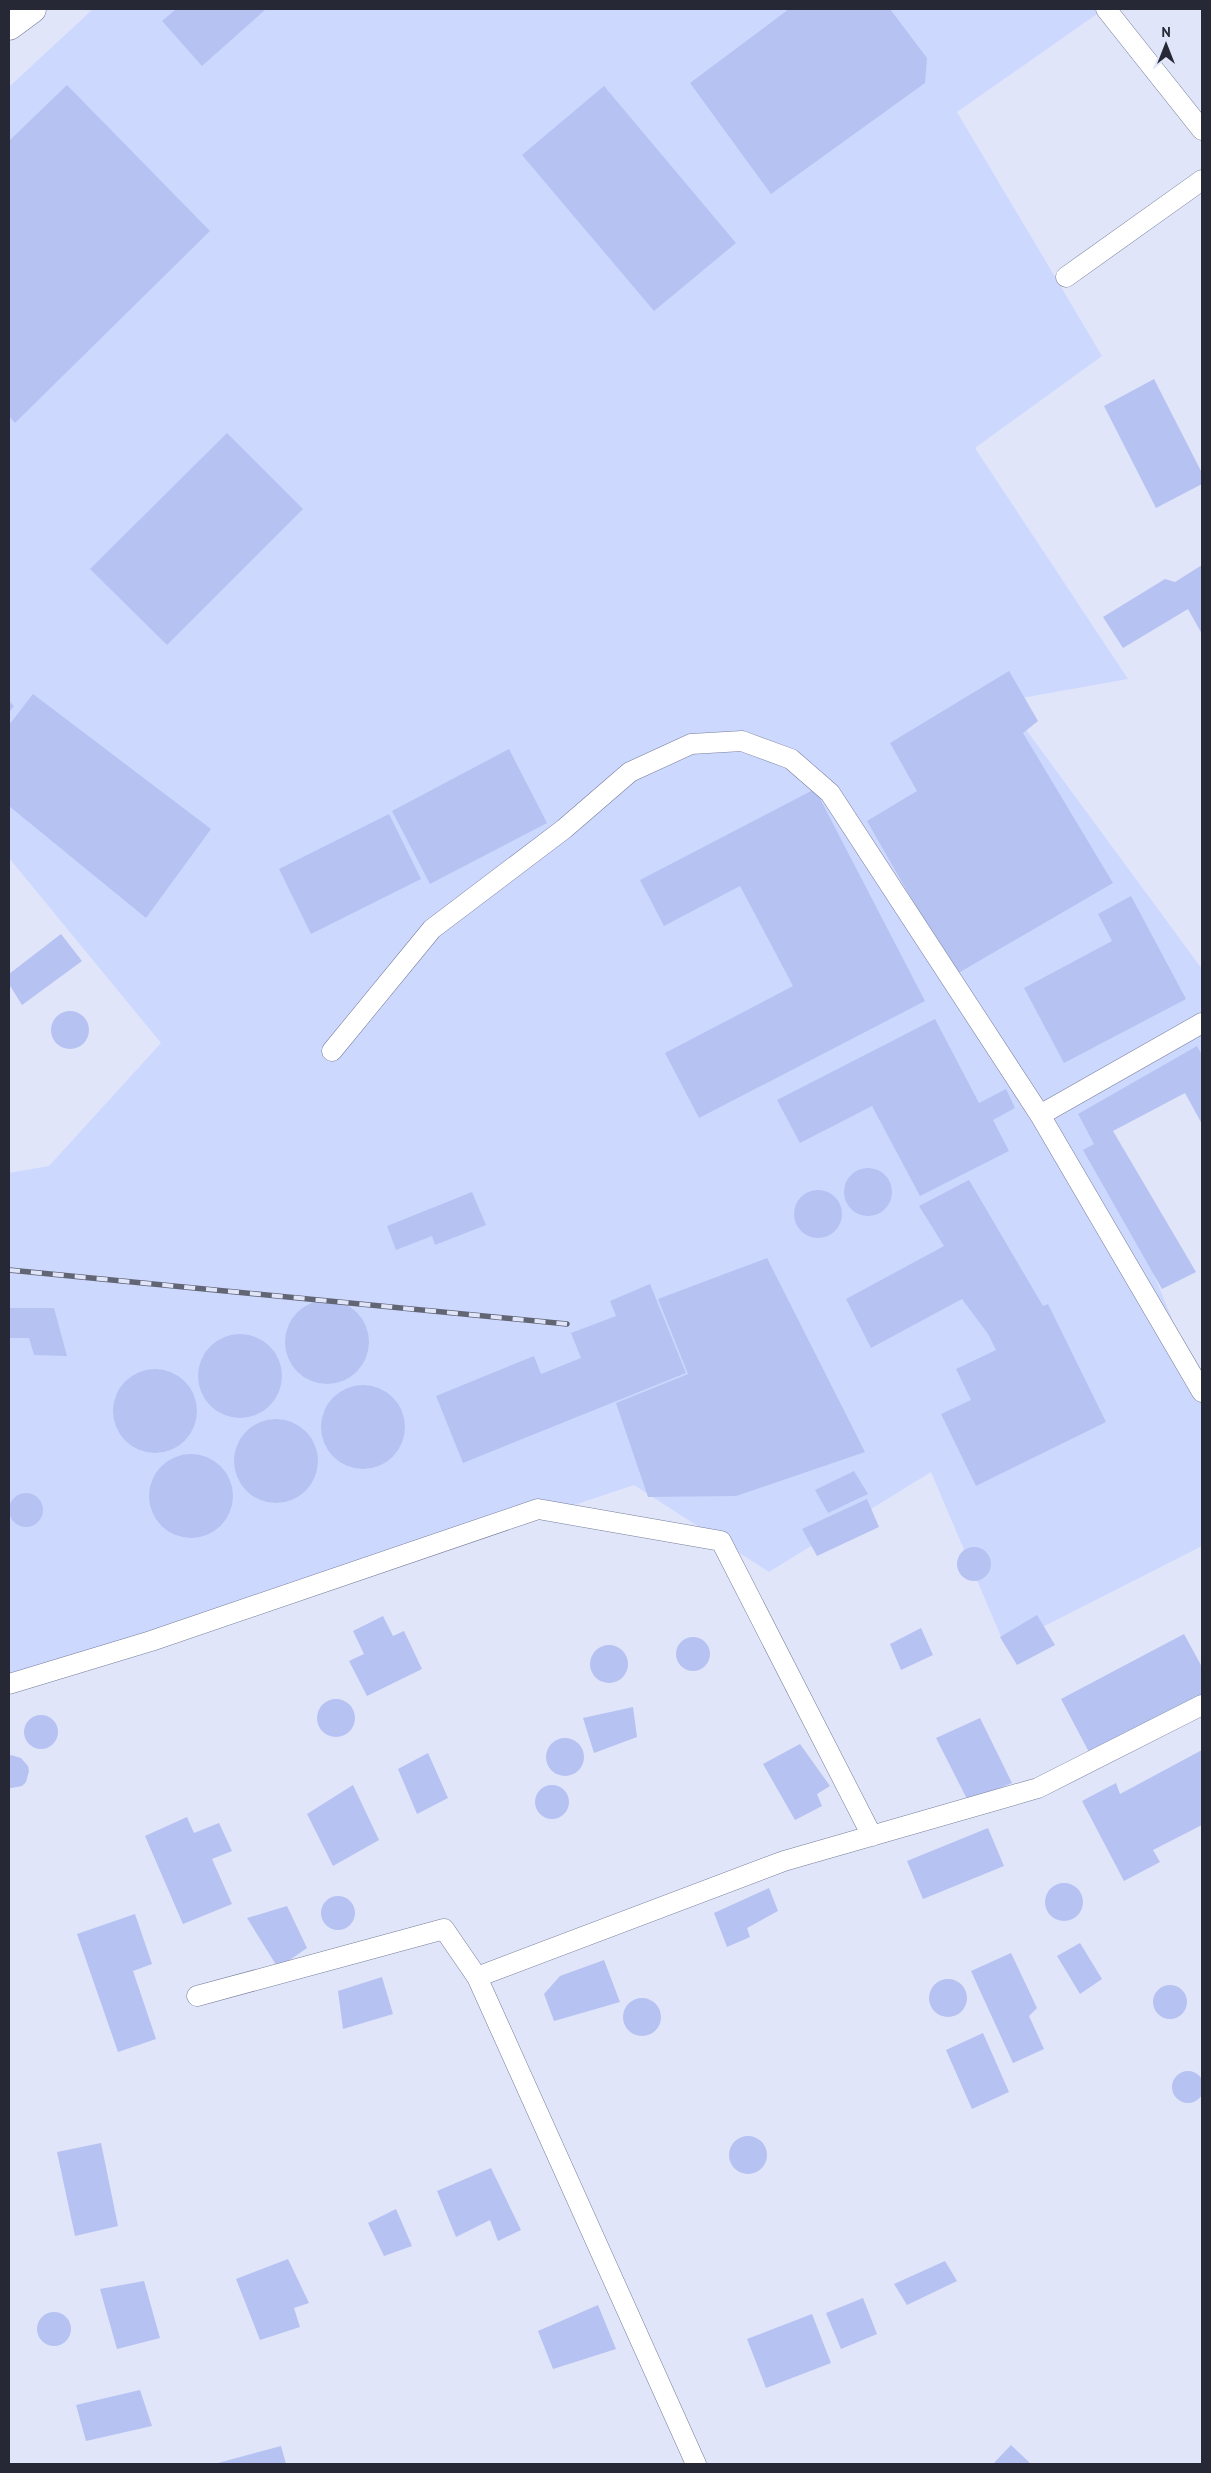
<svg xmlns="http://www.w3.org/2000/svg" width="1211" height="2473" font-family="'PT Sans',sans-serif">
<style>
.built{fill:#cdd8ff}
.building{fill:#b6c2f2}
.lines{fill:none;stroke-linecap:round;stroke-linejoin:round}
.service-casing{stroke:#757d9a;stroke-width:21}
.minor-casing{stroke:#757d9a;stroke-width:29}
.service{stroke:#fff;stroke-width:20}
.minor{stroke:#fff;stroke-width:28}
.rail-casing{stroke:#616574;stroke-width:5.5}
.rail{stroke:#e0e5f9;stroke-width:4;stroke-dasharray:11;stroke-linecap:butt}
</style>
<rect width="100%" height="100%" fill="#e0e5f9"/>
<path class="built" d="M93,9h1011l-147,103 145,244 -127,92 153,231 -123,22 197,268v103l-105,64 105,256v154l-197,100 -74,-174 -162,100 -135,-87 -625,208v-520l40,-7 112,-123 -152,-185v-771z"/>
<path class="building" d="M176,9h90l-64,57 -40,-45z
M789,9h101l37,49 -2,25 -154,111 -81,-111z
M67,85l143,146 -195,192 -6,-7v-275z
M604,86l132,157 -82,68 -132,-156z
M1154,379l48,94v11l-46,24 -52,-102z
M227,433l76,76 -136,136 -77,-76z
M1202,565v69l-14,-25 -65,39 -20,-31 62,-38 10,3z
M1009,671l29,50 -15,12 90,150 -158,92 -88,-154 50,-30 -27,-48z
M33,694l178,135 -65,89 -137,-112v-81z
M9,701l5,5 -5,6z
M509,749l38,74 -117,61 -38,-73z
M815,789l110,212 -226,117 -34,-65 128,-67 -53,-100 -76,40 -24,-46z
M389,814l32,65 -110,55 -32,-65z
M1131,896l55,103 -122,64 -40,-75 88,-47 -14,-27z
M61,934l21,27 -60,44 -13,-21v-10z
M51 1030a19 19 0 1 1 38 0a19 19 0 1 1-38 0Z
M935,1019l44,84 27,-14 9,19 -22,12 16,31 -89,45 -48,-90 -72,37 -23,-43z
M1197,1046l5,9v69l-17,-31 -72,38 83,141 -34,17 -79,-139 11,-6 -16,-30z
M844 1192a24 24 0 1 1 48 0a24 24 0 1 1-48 0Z
M969,1180l74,126 5,-2 58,118 -130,64 -35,-72 30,-14 -15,-31 40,-19 -8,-16 -26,-35 -91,49 -25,-49 98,-53 -25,-40z
M794 1214a24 24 0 1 1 48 0a24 24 0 1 1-48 0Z
M472,1192l14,33 -51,20 -3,-9 -36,14 -9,-24z
M767,1258l98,194 -129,44 -88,1 -32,-94 72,-29 -30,-75z
M650,1284l36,89 -223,90 -27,-67 98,-40 7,18 40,-16 -10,-25 45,-17 -6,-15z
M285 1342a42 42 0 1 1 84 0a42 42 0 1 1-84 0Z
M9,1308h45l13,48 -33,-1 -5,-17h-20z
M198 1376a42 42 0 1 1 84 0a42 42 0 1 1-84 0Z
M113 1411a42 42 0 1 1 84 0a42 42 0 1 1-84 0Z
M321 1427a42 42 0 1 1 84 0a42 42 0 1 1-84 0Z
M234 1461a42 42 0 1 1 84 0a42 42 0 1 1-84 0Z
M149 1496a42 42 0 1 1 84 0a42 42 0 1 1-84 0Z
M854,1471l14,23 -40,19 -13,-23z
M9 1510a17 17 0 1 1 34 0a17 17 0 1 1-34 0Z
M867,1499l12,28 -62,29 -15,-27z
M957 1564a17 17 0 1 1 34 0a17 17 0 1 1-34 0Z
M1037,1615l18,30 -38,20 -17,-28z
M383,1616l10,20 11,-5 18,38 -55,27 -18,-35 15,-7 -11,-23z
M921,1628l12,27 -32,15 -11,-26z
M1184,1634l18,33v27l-112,60 -29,-55z
M676 1654a17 17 0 1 1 34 0a17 17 0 1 1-34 0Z
M590 1664a19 19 0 1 1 38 0a19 19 0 1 1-38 0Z
M317 1718a19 19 0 1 1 38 0a19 19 0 1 1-38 0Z
M633,1707l4,30 -43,16 -11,-35z
M24 1732a17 17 0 1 1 34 0a17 17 0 1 1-34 0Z
M980,1718l32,65 -44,18 -32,-63z
M546 1757a19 19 0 1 1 38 0a19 19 0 1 1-38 0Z
M800,1744l30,42 -13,8 5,12 -27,14 -32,-56z
M1202,1750v75l-49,25 7,12 -36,19 -42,-80 34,-18 4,11z
M428,1753l20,45 -31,16 -19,-45z
M11,1755l10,3 7,8 1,5 -3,11 -4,4 -11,2h-2v-32z
M353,1785l26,55 -46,26 -26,-52z
M535 1802a17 17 0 1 1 34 0a17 17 0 1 1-34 0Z
M187,1817l7,16 25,-10 13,28 -20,8 20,45 -49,20 -38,-88z
M988,1828l16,38 -81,33 -16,-38z
M1045 1902a19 19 0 1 1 38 0a19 19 0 1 1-38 0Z
M769,1888l9,23 -31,17 3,9 -23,10 -13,-34z
M321 1913a17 17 0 1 1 34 0a17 17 0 1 1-34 0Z
M287,1906l20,42 -29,20 -31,-50z
M135,1914l17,50 -19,7 23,68 -38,13 -41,-118z
M1080,1943l22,36 -22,15 -23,-38z
M1011,1953l26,55 -8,8 15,33 -31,14 -42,-92z
M604,1960l16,42 -66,19 -10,-27 16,-18z
M382,1977l11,37 -50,15 -5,-38z
M929 1998a19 19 0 1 1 38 0a19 19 0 1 1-38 0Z
M1153 2002a17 17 0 1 1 34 0a17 17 0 1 1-34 0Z
M623 2017a19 19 0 1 1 38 0a19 19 0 1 1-38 0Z
M983,2033l26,59 -37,17 -26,-59z
M1172 2087a16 16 0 1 1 32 0a16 16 0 1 1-32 0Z
M729 2155a19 19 0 1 1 38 0a19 19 0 1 1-38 0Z
M101,2143l17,83 -43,10 -18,-84z
M491,2168l30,62 -23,11 -8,-21 -34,17 -19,-46z
M396,2209l16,37 -28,10 -16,-33z
M288,2259l21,44 -15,5 6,19 -40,13 -24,-61z
M945,2261l12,20 -50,24 -13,-21z
M144,2281l16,57 -43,11 -17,-60z
M863,2298l14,36 -36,15 -15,-36z
M598,2305l18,44 -63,20 -15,-38z
M37 2329a17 17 0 1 1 34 0a17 17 0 1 1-34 0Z
M812,2314l19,49 -65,25 -19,-49z
M140,2390l12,36 -66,15 -10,-36z
M1011,2445l20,19h-38z
M281,2446l5,18h-72z"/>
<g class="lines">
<g class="service-casing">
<path id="service" d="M1106,9l96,121
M1066,277l136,-97
M332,1051l100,-122 132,-100 66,-57 61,-28 51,-3 49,18 39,34 210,322 162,277
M1040,1115l162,-92
M9,1684l142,-43 387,-132 183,32 151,295
M197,1996l247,-67 33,48
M696,2464l-219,-487 307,-116 254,-73 164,-83"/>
</g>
<g class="minor-casing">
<path id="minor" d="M9,26l23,-17"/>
</g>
<use href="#service" class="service"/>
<use href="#minor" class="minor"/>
<g class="rail-casing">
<path id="rail" d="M9,1270l558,54"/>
</g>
<use href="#rail" class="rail"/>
</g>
<rect width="1211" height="2473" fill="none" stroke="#262935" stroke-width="20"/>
<g transform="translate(1166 45)" stroke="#e0e5f9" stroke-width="4" paint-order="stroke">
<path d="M0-4L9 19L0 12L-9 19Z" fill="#262935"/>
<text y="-8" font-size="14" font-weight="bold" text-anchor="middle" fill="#262935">N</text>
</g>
</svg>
